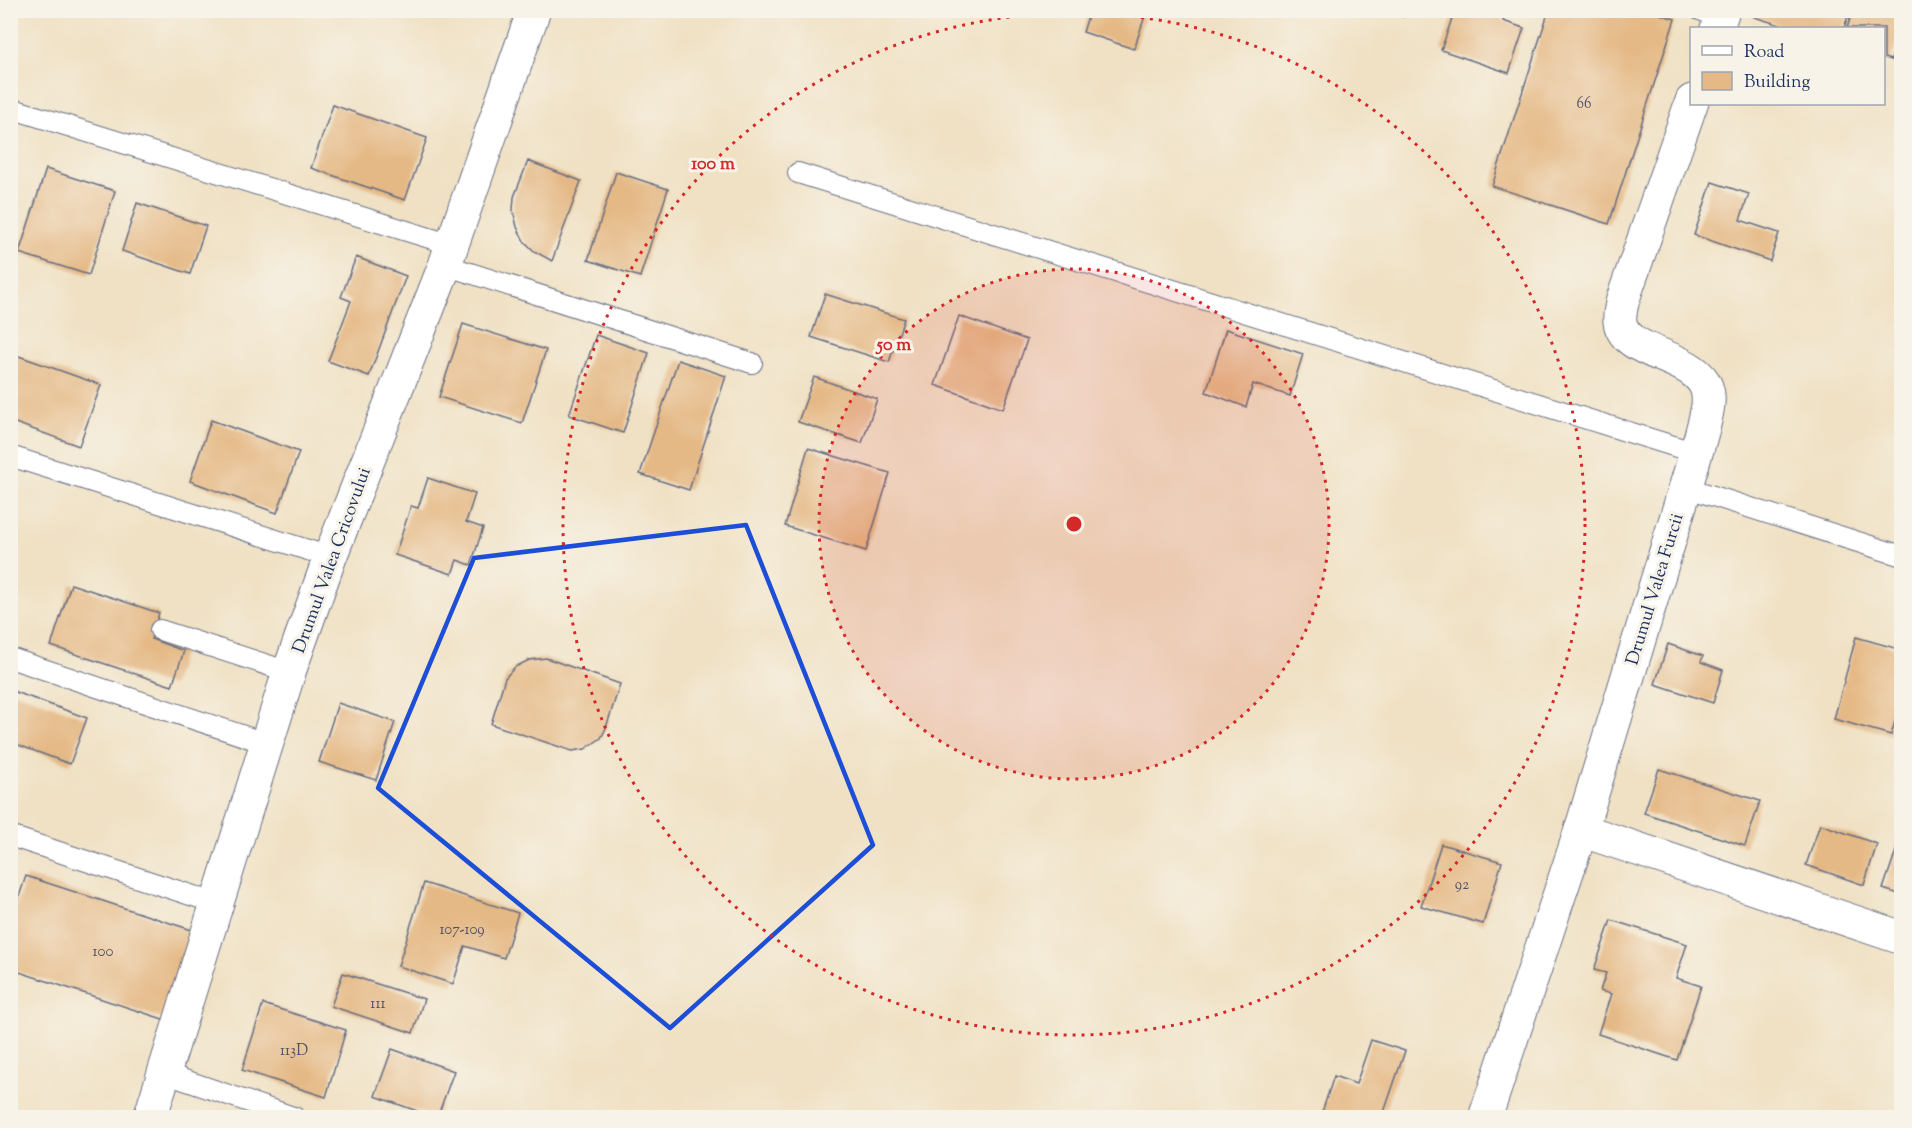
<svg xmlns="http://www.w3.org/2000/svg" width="1912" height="1128" font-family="'Sorts Mill Goudy',serif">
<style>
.building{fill:#e5b986}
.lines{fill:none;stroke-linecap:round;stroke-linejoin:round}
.lane-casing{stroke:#666d82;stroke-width:22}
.street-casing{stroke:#666d82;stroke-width:35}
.lane{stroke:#fff;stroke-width:20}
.street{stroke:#fff;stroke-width:33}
.marked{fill:none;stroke:#1d4ed8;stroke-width:4.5;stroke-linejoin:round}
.ring{fill:none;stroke:#d62828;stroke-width:3;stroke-dasharray:3 6}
.labels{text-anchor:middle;stroke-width:6;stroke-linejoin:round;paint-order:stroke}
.number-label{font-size:15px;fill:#4e5268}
.street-label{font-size:18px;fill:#1b2f5e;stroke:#f7f3e8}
.centre{fill:#d62828;stroke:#f7f3e8;stroke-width:3}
.ring-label{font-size:18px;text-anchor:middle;font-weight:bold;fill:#d62828;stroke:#f7f3e8;stroke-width:6;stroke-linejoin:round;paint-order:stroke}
</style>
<rect width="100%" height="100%" fill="#f7f3e8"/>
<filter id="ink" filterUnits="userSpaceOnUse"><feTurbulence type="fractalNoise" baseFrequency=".0167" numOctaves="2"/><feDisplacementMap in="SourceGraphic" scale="12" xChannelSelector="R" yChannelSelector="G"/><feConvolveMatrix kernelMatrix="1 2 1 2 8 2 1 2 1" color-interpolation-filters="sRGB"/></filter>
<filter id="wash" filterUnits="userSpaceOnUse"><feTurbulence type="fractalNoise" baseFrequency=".008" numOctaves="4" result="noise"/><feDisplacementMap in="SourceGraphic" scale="24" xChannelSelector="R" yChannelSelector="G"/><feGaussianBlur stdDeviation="1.35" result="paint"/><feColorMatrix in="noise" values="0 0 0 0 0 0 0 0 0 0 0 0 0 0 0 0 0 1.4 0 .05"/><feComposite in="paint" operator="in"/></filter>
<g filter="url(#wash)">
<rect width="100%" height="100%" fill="#f0e1c4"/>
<g id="blocks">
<path class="building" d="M1090,10h57l-13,39 -51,-17z
M1386,10h19l-2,7z
M1455,10h51l-3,11 21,7 -15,45 -68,-23z
M1549,10h99l27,9 -66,205 -117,-38z
M1756,10h94l-6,18h-54l-36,-11z
M1853,10h49v15l-11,35 -7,-2v-30h-37z
M333,105l94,33 -22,62 -94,-32z
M528,161l53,20 -29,80 -18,-10 -10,-10 -7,-14 -4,-17 1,-13z
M46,169l69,22 -26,84 -70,-22z
M616,172l52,17 -28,88 -52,-17z
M1712,182l37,12 -9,26 39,13 -9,28 -76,-26z
M137,203l69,23 -16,48 -68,-23z
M356,257l50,19 -37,100 -41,-15 23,-60 -10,-4z
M825,294l79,25 -15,43 -78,-25z
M959,316l68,24 -24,69 -68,-24z
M463,324l83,26 -24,73 -83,-26z
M1226,329l77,25 -13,42 -37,-12 -7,23 -40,-15z
M596,335l53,18 -26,80 -54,-18z
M13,354l88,31 -22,61 -69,-25v-59z
M678,360l48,16 -37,114 -49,-16z
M814,377l63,22 -15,44 -64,-21z
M211,420l88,32 -22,61 -87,-32z
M808,448l82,25 -24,78 -81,-25z
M428,478l47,16 -9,28 17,6 -12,37 -14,-5 -5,14 -57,-19 16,-49 7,2z
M71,584l88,29 -8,26 33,12 -12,35 -121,-40z
M1856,637l46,13v47l-11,38 -57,-16z
M1668,644l35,12 -2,6 22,8 -10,33 -58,-19z
M546,658l74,26 -14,44 -5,10 -16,11 -13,2 -81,-27 14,-46 10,-11 14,-7z
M10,690l77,28 -17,46 -60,-22z
M338,703l57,19 -19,58 -57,-18z
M1659,769l101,32 -15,45 -101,-33z
M1820,824l57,20 -13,41 -58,-20z
M1901,836h1v59l-19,-6z
M1441,844l61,18 -19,62 -62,-18z
M26,876l175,57 -29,89 -162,-53v-46z
M424,883l94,30 -14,45 -39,-12 -12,38 -55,-18z
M1611,920l76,24 -11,34 25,8 -24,74 -79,-26 13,-40 -11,-3 6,-18 -12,-3z
M343,973l81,26 -11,34 -82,-27z
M263,1004l83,26 -20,67 -84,-27z
M1371,1040l34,11 -23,67h-45l-15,-6 12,-36 22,8z
M392,1049l62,22 -17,47 -62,-22z"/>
</g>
</g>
<g filter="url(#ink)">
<use href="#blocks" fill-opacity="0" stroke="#666d82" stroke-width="1.5"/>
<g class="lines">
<g class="lane-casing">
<path id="lane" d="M1700,10l21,7
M10,108l442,137
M798,173l898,280
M445,265l307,98
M10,456l320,101
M1685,487l217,69
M160,630l129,42
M10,658l258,86
M10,836l208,68
M164,1073l132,45"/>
</g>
<g class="street-casing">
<path id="street" d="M1717,28l6,-18
M1581,830l321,108
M150,1118l139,-446 41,-115 115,-292 89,-255
M1485,1118l96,-288 115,-377c4,-14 14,-45 12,-58 -4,-41 -82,-37 -88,-73 -1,-8 1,-15 3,-23l69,-198"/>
</g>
<use href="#lane" class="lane"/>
<use href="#street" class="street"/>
</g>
</g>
<path class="marked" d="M746,525l127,320 -203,183 -292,-240 96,-230z"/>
<circle cx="1074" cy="524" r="255" fill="#d62828" fill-opacity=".12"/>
<g class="ring">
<circle cx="1074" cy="524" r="255"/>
<circle cx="1074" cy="524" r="511"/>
</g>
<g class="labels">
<g class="number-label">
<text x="1584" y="108">66</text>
<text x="1462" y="889">92</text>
<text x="462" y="934">107-109</text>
<text x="103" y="956">100</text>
<text x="378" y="1008">111</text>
<text x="294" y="1055">113D</text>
</g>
<g class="street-label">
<text transform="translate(331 560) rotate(-70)" y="6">Drumul Valea Cricovului</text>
<text transform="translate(1654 589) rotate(-73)" y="6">Drumul Valea Furcii</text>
</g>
</g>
<circle cx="1074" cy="524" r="9" class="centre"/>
<g class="ring-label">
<text x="713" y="169">100 m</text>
<text x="894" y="350">50 m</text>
</g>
<rect width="1912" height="1128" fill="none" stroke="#f7f3e8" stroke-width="36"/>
<rect x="1690" y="27" width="195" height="78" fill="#f7f3e8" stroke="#9fa5b1" stroke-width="1.5"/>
<rect x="1702" y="46" width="30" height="9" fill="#ffffff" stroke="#9fa5b1" stroke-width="1.5"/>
<text x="1744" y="57" font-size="18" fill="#1b2f5e">Road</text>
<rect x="1702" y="72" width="30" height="18" fill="#e5b986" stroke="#9fa5b1" stroke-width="1.5"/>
<text x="1744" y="87" font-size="18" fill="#1b2f5e">Building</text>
</svg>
